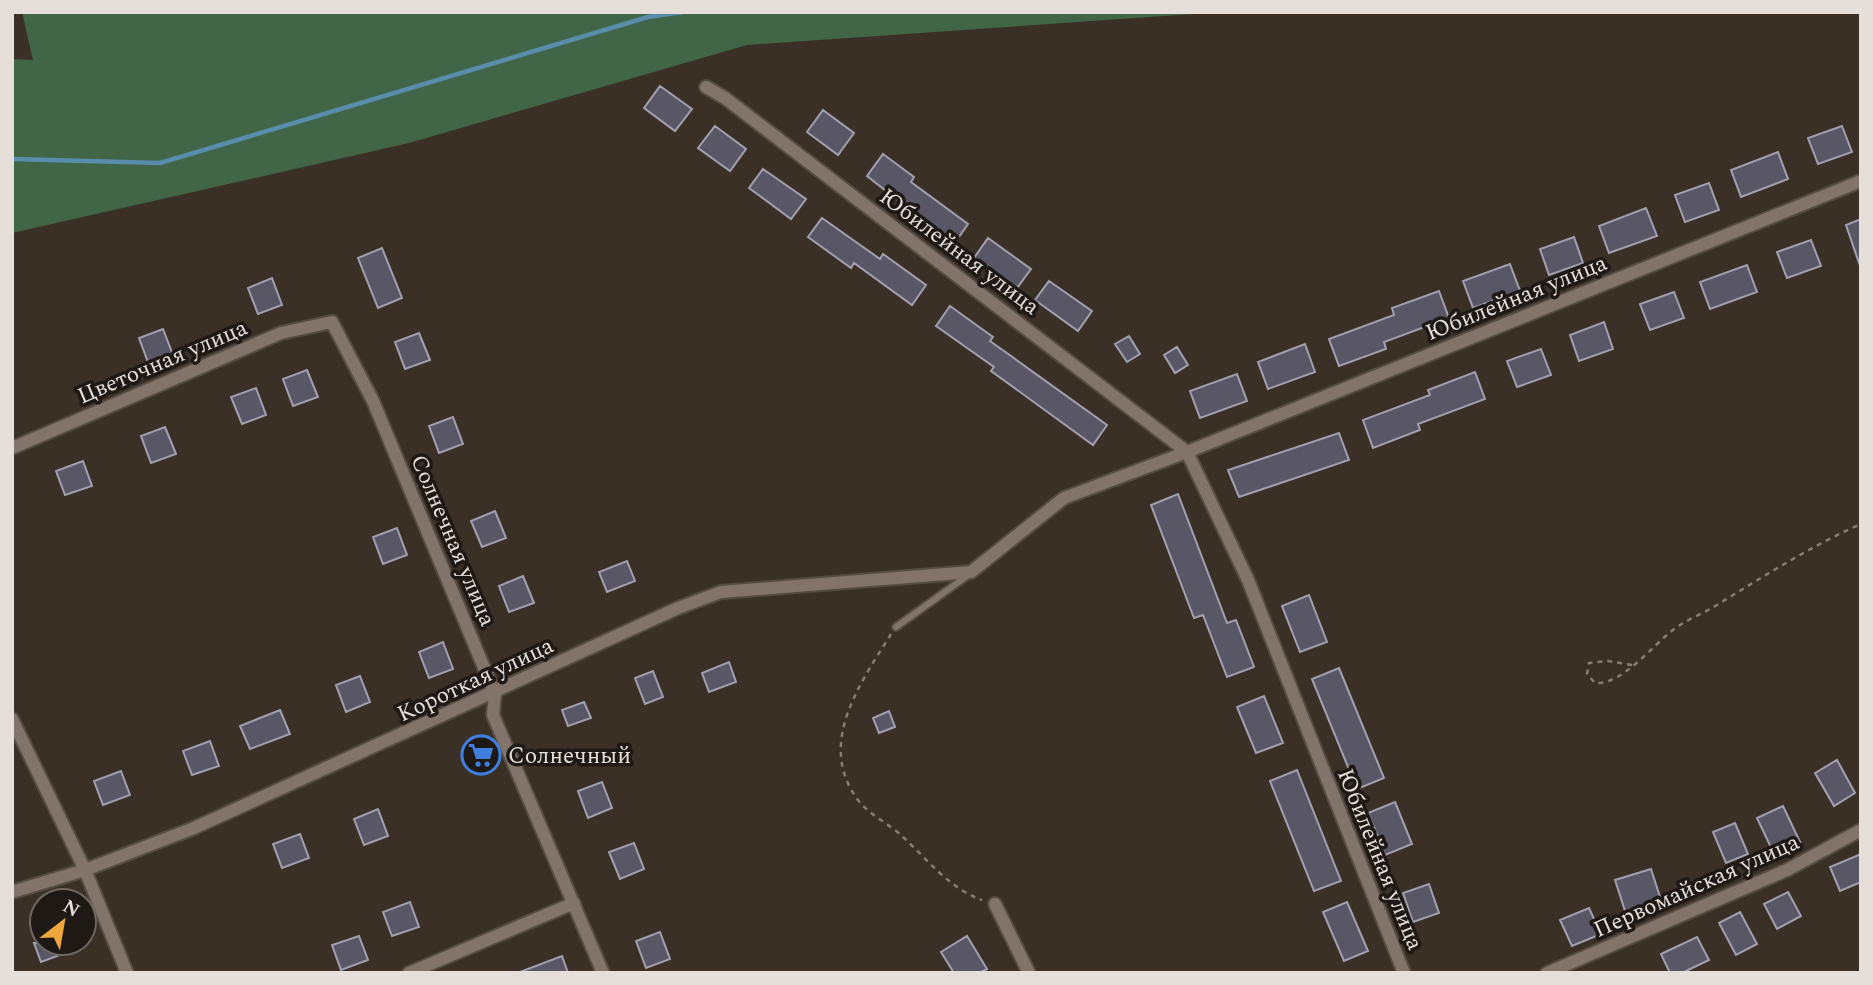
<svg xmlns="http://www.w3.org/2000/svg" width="1873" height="985" font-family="Spectral,serif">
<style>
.green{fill:#406547}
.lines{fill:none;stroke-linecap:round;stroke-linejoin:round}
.stream{stroke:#598dac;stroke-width:4.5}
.building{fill:#595765;stroke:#a1a0b0;stroke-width:2}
.service-casing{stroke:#554c44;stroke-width:10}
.minor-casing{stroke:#554c44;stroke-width:16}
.path{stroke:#877d75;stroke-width:2.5;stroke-dasharray:5 5;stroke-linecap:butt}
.service{stroke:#82746a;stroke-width:6}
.minor{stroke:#82746a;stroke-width:12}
.labels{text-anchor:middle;stroke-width:7;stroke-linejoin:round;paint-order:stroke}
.street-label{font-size:23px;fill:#e6dfd9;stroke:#1e1915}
.poi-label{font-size:23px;fill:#e6dfd9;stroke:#1e1915;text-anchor:start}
</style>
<rect width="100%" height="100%" fill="#3b3026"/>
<path class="green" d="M22,12h1200l-475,33 -338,98 -397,90v-174l21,1z"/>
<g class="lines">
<path class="stream" d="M12,159l148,4 488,-146 35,-5"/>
</g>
<path class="building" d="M660,86l32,23 -17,22 -31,-23z
M823,110l31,23 -16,22 -31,-23z
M715,126l31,23 -16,22 -32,-23z
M1842,126l10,26 -34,12 -10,-26z
M1778,152l10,27 -47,18 -10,-27z
M883,154l31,23 -3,5 57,42 -14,20 -87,-68z
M763,169l43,30 -15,20 -42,-31z
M1709,183l10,27 -34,12 -10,-27z
M1646,208l11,28 -48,17 -10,-27z
M822,218l58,41 3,-5 43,31 -14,20 -58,-42 -3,5 -43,-31z
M1861,219v43l-2,1 -13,-38z
M1574,237l9,26 -34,12 -9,-26z
M988,238l43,31 -14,19 -43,-30z
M1811,240l10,26 -34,12 -10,-26z
M382,248l20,50 -24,10 -20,-50z
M1510,264l10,27 -47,17 -10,-27z
M1747,265l10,27 -47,17 -10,-27z
M272,278l10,27 -24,9 -10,-26z
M1049,281l43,30 -14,20 -43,-31z
M1439,291l10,27 -65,24 2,7 -47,17 -10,-27 65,-24 -2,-7z
M1674,292l10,26 -34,12 -10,-26z
M950,306l43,31 -3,4 117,84 -14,20 -102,-74 3,-4 -58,-41z
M1604,322l9,27 -34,12 -9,-26z
M163,329l10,26 -24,10 -10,-27z
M419,333l11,27 -25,9 -10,-27z
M1129,336l11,18 -13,8 -12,-18z
M1305,344l10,28 -47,17 -10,-27z
M1177,347l11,18 -13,8 -11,-18z
M1541,349l10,26 -34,12 -10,-26z
M307,370l11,27 -25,9 -10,-27z
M1475,372l10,27 -67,25 2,6 -47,18 -10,-28 67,-25 -2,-5z
M1237,374l10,27 -47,17 -10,-27z
M256,388l10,27 -24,9 -11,-27z
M453,417l10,27 -24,9 -10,-27z
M165,427l11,27 -25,9 -10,-27z
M1339,433l10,27 -110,37 -11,-27z
M83,461l9,25 -27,9 -9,-24z
M1178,494l49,129 9,-3 18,47 -27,10 -24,-62 -9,3 -43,-113z
M495,511l11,27 -24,9 -11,-26z
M397,528l10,27 -24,9 -10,-27z
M627,561l8,20 -28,11 -8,-20z
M523,576l11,27 -25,9 -10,-26z
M1309,595l18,47 -27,10 -18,-46z
M443,642l10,27 -24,9 -10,-26z
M729,662l7,20 -27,10 -7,-19z
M1339,668l45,110 -27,11 -45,-110z
M653,671l10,26 -18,7 -10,-26z
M360,676l10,26 -24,10 -10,-27z
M1264,696l19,47 -27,10 -19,-46z
M584,702l7,16 -23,8 -6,-16z
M280,710l10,24 -40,15 -10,-23z
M889,711l6,16 -16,6 -6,-15z
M484,737l12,29 -17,7 -12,-28z
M210,741l9,25 -27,9 -9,-24z
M1837,760l18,33 -21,13 -19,-33z
M1297,770l44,111 -27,10 -44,-110z
M121,771l9,24 -27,10 -9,-24z
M602,782l10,26 -24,10 -10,-27z
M1395,802l17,42 -27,11 -17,-42z
M1783,806l18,38 -26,12 -18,-38z
M378,809l10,27 -24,9 -10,-26z
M1735,823l13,31 -22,9 -13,-31z
M300,834l9,24 -27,10 -9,-24z
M634,843l10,26 -24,10 -11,-27z
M1861,854v28l-21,9 -10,-24z
M1651,869l11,34 -36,11 -11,-34z
M1429,884l10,29 -26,9 -10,-29z
M1788,892l13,24 -24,13 -13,-25z
M410,902l9,25 -27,9 -9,-24z
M1347,902l21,49 -24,10 -21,-49z
M1589,908l12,26 -29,12 -12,-26z
M1740,912l17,32 -21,11 -17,-32z
M660,932l10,27 -24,9 -10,-27z
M359,936l9,24 -27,10 -9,-25z
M967,936l20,33 -8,4h-25l-13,-21z
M1697,937l12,23 -27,13h-12l-9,-19z
M34,943h31l3,9 -27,10z
M562,956l6,17h-48v-1z"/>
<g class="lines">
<g class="service-casing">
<path id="service" d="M896,627l71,-51"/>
</g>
<g class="minor-casing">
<path id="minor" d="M706,87l19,11 462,354 61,128 156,393
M12,448l269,-115 51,-11 41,79 122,293 -2,21 110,258
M12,719l73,151 42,103
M12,892l73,-22 109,-42 484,-220 43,-16 250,-20 93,-74 123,-46 674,-271
M995,904l34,69
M409,973l165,-70
M1547,973l240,-103 74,-40"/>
</g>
<path class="path" d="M891,634c-31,50 -75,110 -33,166 11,15 32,24 45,37 25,23 47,52 79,63
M1632,665l-24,-4 -19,2 -2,11 8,9c27,2 57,-37 78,-53 14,-11 32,-17 47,-27 46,-28 91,-57 141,-79"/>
<use href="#service" class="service"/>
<use href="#minor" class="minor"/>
</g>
<defs>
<g id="supermarket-ring" transform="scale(2.0125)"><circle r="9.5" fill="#1e1915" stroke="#3f7fe0" stroke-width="1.5"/><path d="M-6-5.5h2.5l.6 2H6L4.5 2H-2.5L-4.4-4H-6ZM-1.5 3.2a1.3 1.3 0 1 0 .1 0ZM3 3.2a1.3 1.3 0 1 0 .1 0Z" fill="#3f7fe0"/></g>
</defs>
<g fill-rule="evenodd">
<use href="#supermarket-ring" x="481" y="755"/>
</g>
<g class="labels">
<g class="street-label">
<text transform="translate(960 251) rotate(37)" y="8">Юбилейная улица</text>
<text transform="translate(1516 297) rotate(-22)" y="8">Юбилейная улица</text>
<text transform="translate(162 361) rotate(-23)" y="8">Цветочная улица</text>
<text transform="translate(454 540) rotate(67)" y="8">Солнечная улица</text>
<text transform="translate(475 679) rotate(-25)" y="8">Короткая улица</text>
<text transform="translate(1381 859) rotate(68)" y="8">Юбилейная улица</text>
<text transform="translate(1696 885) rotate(-24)" y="8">Первомайская улица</text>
</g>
<g class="poi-label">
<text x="508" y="763">Солнечный</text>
</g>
</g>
<rect width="1873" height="985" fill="none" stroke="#e6dfd9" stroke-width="28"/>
<g transform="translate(63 922) rotate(31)"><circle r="33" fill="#1e1915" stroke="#6e6863" stroke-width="2"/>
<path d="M0-5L12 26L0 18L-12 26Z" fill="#efa73e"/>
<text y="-10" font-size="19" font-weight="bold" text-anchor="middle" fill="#e6dfd9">N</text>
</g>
</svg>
